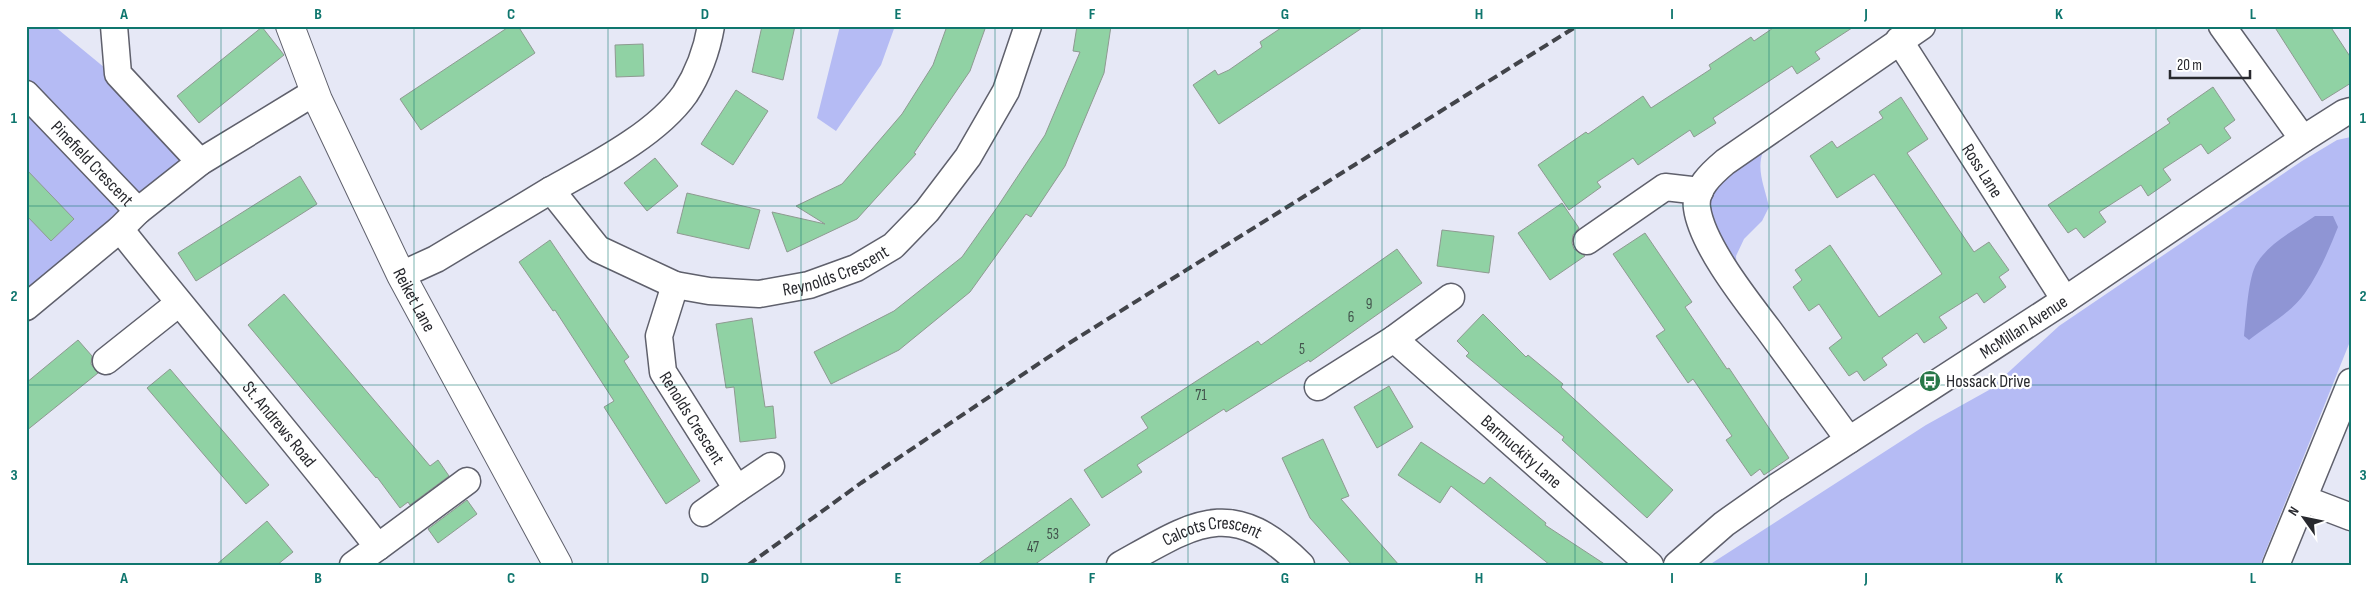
<svg xmlns="http://www.w3.org/2000/svg" width="2377" height="591" font-family="'Sofia Sans Condensed',sans-serif">
<style>
.green{fill:#b5bbf4}
.water{fill:#8f95d4}
.building{fill:#90d2a4;stroke:#8e9a91}
.lines{fill:none;stroke-linecap:round;stroke-linejoin:round}
.street-casing{stroke:#5f606c;stroke-width:29}
.secondary-casing{stroke:#5f606c;stroke-width:30}
.street{stroke:#fff;stroke-width:26}
.secondary{stroke:#fff;stroke-width:28}
.rail{stroke:#42444a;stroke-width:4;stroke-dasharray:10 5;stroke-linecap:butt}
.grid{fill:none;stroke:#0f766e;stroke-width:1;stroke-opacity:0.55}
.labels{text-anchor:middle;stroke-width:4.5;stroke-linejoin:round;paint-order:stroke}
.number-label{font-size:15px;fill:#42534c}
.street-label{font-size:18px;fill:#28292e;stroke:#fff}
.poi-label{font-size:18px;fill:#28292e;stroke:#fff;text-anchor:start}
.neatline{fill:none;stroke:#0f766e;stroke-width:2}
.grid-label{font-size:16px;text-anchor:middle;font-weight:bold;fill:#0f766e}
</style>
<rect width="100%" height="100%" fill="#e6e8f6"/>
<path class="green" d="M26,26h28l68,56 78,80 -174,145z
M840,26h55l-14,39 -45,66 -19,-13z
M2351,137v202l-91,226h-551l217,-140 63,-35 70,-64 243,-165 35,-21z
M1763,151c-7,20 2,36 6,56l-7,14 -18,18 -8,17 2,33 -38,-98z"/>
<path class="water" d="M2315,216h18l5,11c-9,23 -19,46 -33,66 -13,19 -38,33 -56,47l-5,-4c2,-17 4,-60 13,-73 13,-21 38,-33 58,-47z"/>
<path class="building" d="M510,26h8l17,27 -114,77 -21,-31z
M762,26h33l-12,54 -31,-8z
M947,26h39l-16,45 -56,82 2,1 -59,65 -70,33 -15,-40 53,12 -29,-18 46,-22 60,-70 31,-49z
M1077,26h34l-7,47 -39,93 -34,51 -5,-3 -56,78 -71,58 -68,34 -17,-32 80,-41 68,-54 36,-51 47,-71 35,-83 -7,-1z
M1284,26h81l-146,98 -26,-39 22,-15 3,5 11,-5 33,-23 -2,-5z
M1776,26h79l-40,26 5,7 -23,15 -5,-8 -79,52 3,5 -22,14 -4,-7 -52,35 -5,-7 -36,24 4,5 -32,23 -31,-45 48,-33 2,2 55,-38 8,12 60,-39 -2,-4 42,-28 3,4z
M2274,26h56l21,32v25l-29,18z
M262,27l22,28 -85,68 -22,-27z
M643,44l1,32 -28,1 -1,-32z
M2213,87l22,33 -11,8 7,10 -23,16 -7,-10 -38,25 8,11 -23,16 -7,-11 -42,27 7,10 -22,16 -8,-10 -8,5 -20,-28 122,-82 -3,-4z
M736,90l32,21 -35,54 -32,-21z
M1901,97l27,42 -21,14 67,99 15,-10 20,28 -10,7 7,10 -22,16 -7,-10 -38,24 8,11 -23,15 -7,-10 -35,25 5,7 -23,16 -7,-10 -8,5 -20,-28 13,-10 -23,-34 -10,7 -16,-24 9,-7 -7,-10 35,-25 49,72 63,-43 -68,-100 -37,24 -27,-42 22,-15 5,7 46,-30 -4,-6z
M655,158l23,28 -31,25 -23,-28z
M26,169l48,50 -23,22 -25,-26z
M300,176l17,28 -121,77 -18,-28z
M687,193l73,17 -11,39 -72,-16z
M1562,203l17,25 -6,7 -1,8 2,6 11,7 -35,24 -32,-47z
M1442,230l52,6 -5,37 -52,-7z
M1645,233l47,69 -7,5 42,62 2,-1 60,90 -25,17 -4,-6 -9,7 -25,-36 6,-4 -39,-57 -5,4 -32,-47 9,-6 -52,-76z
M550,240l79,117 -5,4 76,120 -34,23 -62,-97 10,-6 -59,-91 -2,1 -34,-49z
M1397,249l25,34 -112,79 -1,-2 -83,52 -2,-3 -87,56 5,7 -40,26 -18,-28 64,-42 -7,-11 117,-76 3,4z
M284,294l146,172 8,-6 11,16 -39,29 -2,-3 -8,6 -23,-31 -1,1 -128,-153z
M1483,314l43,43 2,-2 35,29 -2,3 112,103 -26,28 -85,-78 2,-3 -98,-81 3,-3 -12,-12z
M752,318l13,89 8,-1 3,32 -36,4 -6,-55 -8,1 -10,-64z
M78,340l14,16 -1,8 7,9 -72,58v-48z
M170,369l99,116 -23,19 -99,-116z
M1389,386l24,41 -36,21 -23,-41z
M1323,439l26,57 -8,3 58,66h-47l-42,-47 -28,-60z
M1421,442l63,42 6,-7 56,46 -1,2 61,40h-56l-99,-79 -11,17 -42,-28z
M1071,498l19,27 -56,40h-57z
M467,500l10,14 -39,29 -10,-14z
M267,521l26,31 -16,13h-61z"/>
<g class="lines">
<g class="street-casing">
<g id="street">
<path d="M114,26l4,48 82,88"/>
<path d="M2222,26l81,113"/>
<path id="s1" d="M1899,40l166,260"/>
<path id="s2" d="M26,94l112,117"/>
<path d="M551,190c43,-24 105,-55 134,-96 13,-20 22,-45 26,-68"/>
<path id="s3" d="M120,229c85,107 174,210 258,318l-25,18"/>
<path d="M1587,241l78,-54 35,4"/>
<path id="s4" d="M401,275l35,-16 115,-69 47,59 77,36 34,6 50,3 50,-9 47,-17 37,-22 34,-35 41,-54 38,-66 22,-65"/>
<path id="s5" d="M675,285l-16,51 4,36 74,117 -34,24"/>
<path d="M26,307l94,-78 18,-18 62,-49 115,-70"/>
<path id="s6" d="M1394,339l256,226"/>
<path d="M106,361l73,-58"/>
<path d="M1318,387l76,-48 57,-42"/>
<path d="M1849,440c-27,-37 -54,-74 -81,-111 -22,-29 -66,-84 -71,-121 -3,-19 15,-35 28,-46l197,-136"/>
<path d="M737,489l34,-23"/>
<path d="M2304,499l47,18"/>
<path d="M378,547l89,-66"/>
<path id="s7" d="M1120,565c74,-41 111,-70 181,0"/>
<path id="s8" d="M1677,565l47,-41 51,-36 290,-188 238,-161 41,-26 7,-2"/>
<path d="M2276,565l75,-183"/>
</g>
</g>
<g class="secondary-casing">
<g id="secondary">
<path id="s9" d="M290,26l28,74 83,175 157,290"/>
</g>
</g>
<use href="#street" class="street"/>
<use href="#secondary" class="secondary"/>
<path class="rail" d="M748,565l113,-82 210,-141 506,-316"/>
</g>
<path class="grid" d="M221,26v539M414,26v539M608,26v539M801,26v539M995,26v539M1188,26v539M1382,26v539M1575,26v539M1769,26v539M1962,26v539M2156,26v539M26,206h2325M26,385h2325"/>
<defs>
<g id="bus-disc" transform="scale(1.125)"><circle r="9.5" fill="#287848" stroke="#fff"/><path d="M-5-6H5V4H4V6H2V4H-2V6H-4V4H-5ZM-3.5-4V0h7V-4ZM-3.5 1.2v1.5H-2V1.2ZM2 1.2v1.5H3.5V1.2Z" fill="#fff"/></g>
</defs>
<g fill-rule="evenodd">
<use href="#bus-disc" x="1930" y="381"/>
</g>
<g class="labels">
<g class="number-label">
<text x="1369" y="309">9</text>
<text x="1351" y="322">6</text>
<text x="1302" y="354">5</text>
<text x="1201" y="400">71</text>
<text x="1053" y="539">53</text>
<text x="1033" y="552">47</text>
</g>
<g class="street-label">
<text dy="6" stroke="none"><textPath href="#s2" startOffset="96">Pinefield Crescent</textPath></text>
<text dy="6" stroke="none"><textPath href="#s1" startOffset="155">Ross Lane</textPath></text>
<text dy="6" stroke="none"><textPath href="#s4" startOffset="498">Reynolds Crescent</textPath></text>
<text dy="6" stroke="none"><textPath href="#s9" startOffset="301">Reiket Lane</textPath></text>
<text dy="6" stroke="none"><textPath href="#s8" startOffset="421">McMillan Avenue</textPath></text>
<text dy="6" stroke="none"><textPath href="#s5" startOffset="144">Renolds Crescent</textPath></text>
<text dy="6" stroke="none"><textPath href="#s3" startOffset="252">St. Andrews Road</textPath></text>
<text dy="6" stroke="none"><textPath href="#s6" startOffset="170">Barmuckity Lane</textPath></text>
<text dy="6" stroke="none"><textPath href="#s7" startOffset="101">Calcots Crescent</textPath></text>
</g>
<g class="poi-label">
<text x="1946" y="387">Hossack Drive</text>
</g>
</g>
<rect width="2377" height="591" fill="none" stroke="#ffffff" stroke-width="55"/>
<g transform="translate(2304 518) rotate(303)" stroke="#ffffff" stroke-width="4" paint-order="stroke">
<path d="M0-4L9 19L0 12L-9 19Z" fill="#28292e"/>
<text y="-8" font-size="14" font-weight="bold" text-anchor="middle" fill="#28292e">N</text>
</g>
<path d="M2170 70v8h80v-8" fill="none" stroke="#28292e" stroke-width="2.5"/>
<text x="2177" y="70" font-size="15" fill="#28292e" stroke="#ffffff" stroke-width="4" paint-order="stroke">20 m</text>
<rect x="28" y="28" width="2322" height="536" class="neatline"/>
<g class="grid-label">
<text x="124" y="19">A</text>
<text x="318" y="19">B</text>
<text x="511" y="19">C</text>
<text x="705" y="19">D</text>
<text x="898" y="19">E</text>
<text x="1092" y="19">F</text>
<text x="1285" y="19">G</text>
<text x="1479" y="19">H</text>
<text x="1672" y="19">I</text>
<text x="1866" y="19">J</text>
<text x="2059" y="19">K</text>
<text x="2253" y="19">L</text>
<text x="14" y="123">1</text>
<text x="2363" y="123">1</text>
<text x="14" y="301">2</text>
<text x="2363" y="301">2</text>
<text x="14" y="480">3</text>
<text x="2363" y="480">3</text>
<text x="124" y="583">A</text>
<text x="318" y="583">B</text>
<text x="511" y="583">C</text>
<text x="705" y="583">D</text>
<text x="898" y="583">E</text>
<text x="1092" y="583">F</text>
<text x="1285" y="583">G</text>
<text x="1479" y="583">H</text>
<text x="1672" y="583">I</text>
<text x="1866" y="583">J</text>
<text x="2059" y="583">K</text>
<text x="2253" y="583">L</text>
</g>
</svg>
